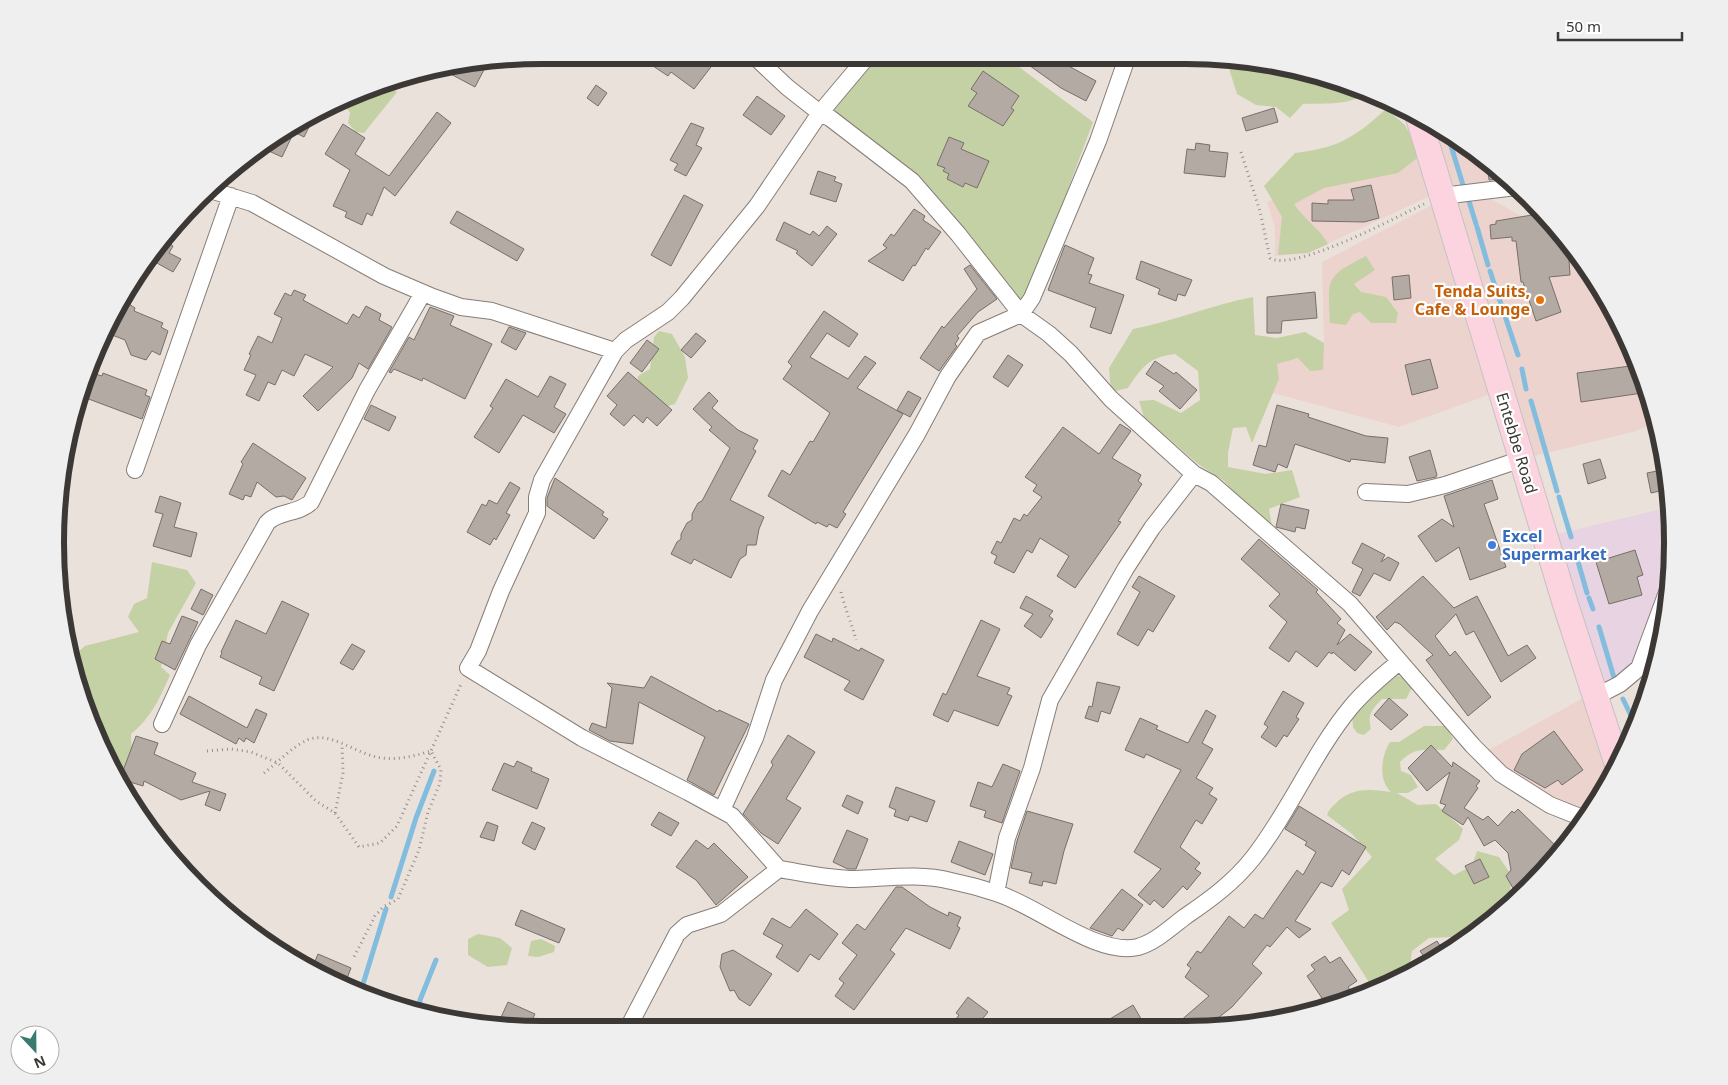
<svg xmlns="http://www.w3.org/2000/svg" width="1728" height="1085" font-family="'Noto Sans',sans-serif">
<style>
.commercial{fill:#edd3ce}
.medical{fill:#e7d3e2}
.green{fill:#c4d1a5}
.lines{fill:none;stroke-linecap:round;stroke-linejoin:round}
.stream{stroke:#83bddd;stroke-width:5}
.building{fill:#b4aaa4;stroke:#776f69}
.minor-casing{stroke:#867d77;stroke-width:18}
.primary-casing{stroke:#c4c3c2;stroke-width:27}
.path{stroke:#958e89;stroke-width:3;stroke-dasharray:1 4;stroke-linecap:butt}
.minor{stroke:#fff;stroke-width:16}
.primary{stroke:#fcd4df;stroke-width:25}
.food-dot{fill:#e8710a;stroke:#fff;stroke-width:2}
.shop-dot{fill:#3f7fe0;stroke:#fff;stroke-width:2}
.labels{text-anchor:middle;stroke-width:4.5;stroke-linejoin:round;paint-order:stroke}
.food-label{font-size:16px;font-weight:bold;fill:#c56008;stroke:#fff;text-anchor:end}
.street-label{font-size:16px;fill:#3c3835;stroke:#fff}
.shop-label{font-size:16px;font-weight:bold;fill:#366cbe;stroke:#fff;text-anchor:start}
.rim{fill:none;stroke:#3c3835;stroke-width:6}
</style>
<rect width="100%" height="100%" fill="#ebe1db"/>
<path class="commercial" d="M1430,126l52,30 31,28 -63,5z
M1416,146l14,50 -122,57 -33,3v-28l-8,-26z
M1488,197l80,46 40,56 39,87 9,37 -23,9 -99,24 -81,-254z
M1432,205l62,188 -95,34 -126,-34 -5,-47 56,-3 -2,-81z
M1585,697l24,83 -21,34 -92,-47 -13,-14z"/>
<path class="medical" d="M1670,507l2,60 -35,93 -18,17 -19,10 -43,-153z"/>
<path class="green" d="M872,57l135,1 86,64 -69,185 -111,-129 -76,-60 -3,-12z
M1226,59h23l120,32c-16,15 -45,12 -66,13l-13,14 -14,-11 -20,-2 -19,-11z
M382,83l15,9 -33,41 -8,-1 -8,-9 2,-10 -9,-14z
M1386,109l19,16 16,30 -23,18 -74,15 -30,16c10,15 27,26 34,40l-20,9 -30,2 4,-38 -18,-31 31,-33c43,-5 59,-15 91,-44z
M1366,256l9,14 -21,14 7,8 25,5 12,16 -2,10h-25l-11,-11 -7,2 -7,11 -16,-2c-2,-44 -6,-46 36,-67z
M1253,297l2,38 22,3 28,-6 19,11 -1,27 -13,1 -12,-13 -21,6 2,15 -27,64 -6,-16 -13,1 -5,25v14l38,7 26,-4 8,27 -31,12 4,24 -22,-21 -27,-31 -26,-17 -54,-47 -5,-16 15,-1 27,13 19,-13 -2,-29 -23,-17c-26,3 -33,13 -47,34l-17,4 -2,-24 24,-39c41,-8 79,-24 120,-32z
M659,331l13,3 13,23 3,21 -13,26 -11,3 -27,-18 1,-13 12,-7 4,-32z
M152,562l35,8 9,13 -28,50 -7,34 9,8c-10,23 -19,43 -39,59l1,23 -8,30 -43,-88 -10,-41 14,-12 54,-14 -11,-15 6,-13 13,-6z
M1395,674l19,10 -8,15h-24c-10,10 -15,16 -11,30l-7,6 -7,-2 -4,-6 -1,-14z
M1424,726h22l7,13 -9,11c-19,-1 -31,-2 -44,12l1,9 10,4 7,12 -10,6h-11l21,12 18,-1 27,25 -4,11 -24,19 19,16 18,-9 5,-15 22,6 13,19 -3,22 -57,39 -23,1 -17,13 -3,23 -35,16 -43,-67 18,-13 -7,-21 30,-32 -20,-23 -25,-19c2,-6 5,-8 9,-12 16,-16 34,-14 55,-11 -13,-12 -10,-36 -1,-50h9z
M478,934l22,4 12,10 -5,17 -19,2 -20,-12v-16z
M541,939l14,7 -1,6 -16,5 -10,-1 3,-15z"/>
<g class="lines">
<path class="stream" d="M1448,136l15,49
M1468,198l8,26
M1477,227l11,38
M1490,271l28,84
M1522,369l4,20
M1531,401l26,90
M1559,497l12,40
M1575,551l12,42
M1589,598l4,11
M1599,627l16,54
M1623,699l12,25
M391,897l25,-79 18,-47
M360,994l26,-85
M420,1010v-10l16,-40"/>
</g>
<path class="building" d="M638,56h67l9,7 -20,26 -23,-17 -3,4z
M1019,58h35l42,23 -10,20 -25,-13z
M487,64l-12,23 -30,-16z
M983,71l36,25 -8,12 3,2 -11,16 -35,-20 9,-13 -6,-4z
M596,85l11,8 -9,13 -11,-8z
M757,96l28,20 -14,19 -28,-20z
M1274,108l4,14 -32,9 -4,-13z
M317,111l-13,26 -10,-5 -12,25 -22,-10z
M437,112l14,11 -56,73 -11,-9 -12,29 -5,-3 -5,12 -17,-8 2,-5 -14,-6 17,-36 -25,-16 18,-30 22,14 -10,16 34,22z
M691,123l13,5 -8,17 6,3 -16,28 -12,-6 4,-6 -8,-4z
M949,137l15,6 -3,6 28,12 -12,27 -12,-5 -2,4 -16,-8 2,-5 -6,-3 2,-3 -8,-3z
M1196,143l14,2 -1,6 19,2 -3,24 -41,-4 3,-24 8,1z
M1487,161l13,11 6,6 -17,2z
M818,171l18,6 -2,4 8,3 -6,18 -26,-8z
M1371,185l8,33 -15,4 -52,-1v-18l16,1v-4h26l-3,-11z
M684,195l19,10 -32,61 -20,-11z
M914,209l11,7 -2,4 18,12 -13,18 -2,-2 -11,18 -2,-1 -10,16 -35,-20 19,-13 -4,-3 8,-11 3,2z
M457,211l67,38 -7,12 -67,-38z
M1544,213l24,31 2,31 -21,2 12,35 -25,9 -13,-39h-2l-5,-41h-4v-4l-21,2 -1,-14 6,-1v-3z
M784,222l26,13 3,-4 6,5 8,-10 10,8 -25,32 -16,-13 2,-2 -22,-11z
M163,240l10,6 -4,7 12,6 -8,13 -25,-14z
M1065,245l29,13 -6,16 4,1 -3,8 35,12 -13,39 -21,-7 6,-19 -48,-18z
M1141,261l51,19 -7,16 -7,-2 -2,7 -18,-7 2,-5 -24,-10z
M970,265l27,34 -19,13 -21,24 2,2 -4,6 2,2 -18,25 -19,-13 22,-32 2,2 33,-39 -13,-20z
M1409,275l2,23 -17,2 -2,-23z
M294,290l12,5 -3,5 44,24 6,-10 6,4 7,-12 15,8 -2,6 13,7 -24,42 -9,-6 -7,15 -34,33 -15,-15 30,-29 -28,-13 -11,22 -12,-6 -7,15 -7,-3 -9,19 -13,-6 10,-20 -12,-5 7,-15 -2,-1 9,-18 14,7 10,-25 -8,-4 11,-21 6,3z
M1315,292l2,26 -35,3 -1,12h-14v-36z
M123,300l12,8 -1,3 29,12 -2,4 7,4 -8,24 -8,-4 -6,9 -15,-5 -6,-15 -18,-7z
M430,307l24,9 -4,9 42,19 -27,55 -42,-21 -1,3 -28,-12 -3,4 -2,-1 20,-35 5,3z
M824,311l34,23 -9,13 -22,-14 -17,24 38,22 17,-23 11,7 -19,25 46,26 -60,98 3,2 -9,14 -8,-4 -2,3 -10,-5 -1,2 -48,-28 14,-26 8,5 20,-34 3,1 17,-29 -47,-34 9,-13 -4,-4z
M509,327l17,6 -10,17 -15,-8z
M696,333l10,8 -15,17 -10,-8z
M647,340l12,9 -17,23 -12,-9z
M1008,355l15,10 -15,22 -15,-10z
M1430,359l8,29 -26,7 -7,-30z
M1155,361l19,13 2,-2 21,18 -17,19 -21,-18 5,-5 -18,-12z
M1638,365l11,27 -68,10 -4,-29z
M628,372l44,38 -15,16 -10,-9 -4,6 -9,-8 -10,11 -14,-12 7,-9 -10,-9z
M103,373l44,17 -2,5 5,2 -8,22 -56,-21 9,-24 7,2z
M550,376l16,8 -12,23 12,7 -12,19 -31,-18 -24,38 -25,-16 19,-29 -3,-2 16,-27 32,18z
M908,391l13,7 -11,19 -13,-7z
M709,392l9,9 -6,7 26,22 20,10 -5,9 3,2 -26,49 34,17 -5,12 -3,16h-9l-1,10 -6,4 -9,19 -37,-19 -3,5 -20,-10 6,-12 4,-3v-5l6,-11 5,-3v-6l6,-11 4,-2 28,-53 -21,-18 3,-3 -19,-18z
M371,405l25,12 -7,14 -25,-12z
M1277,405l32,9 -1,3 58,19 22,2 -3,25 -34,-4 -1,3 -55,-18 -8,24 -9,-4 -3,8 -22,-7 6,-20 7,2z
M1120,424l11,7 -19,27 29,17 -3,6 4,3 -24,37 3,1 -46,66 -18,-12 12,-20 -29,-18 -8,15 -5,-3 -13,23 -20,-10 3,-7 -6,-3 6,-12 4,2 13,-25 6,3 4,-7 3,2 15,-19 -9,-6 4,-6 -12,-8 38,-50 36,27z
M253,443l53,35 -14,22 -8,-4 -8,1 -19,-15 -6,15 -6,-2 -2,5 -14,-6 14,-30 -2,-2z
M1430,450l7,25 -1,2 -19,4 -8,-24z
M1600,459l6,19 -18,6 -5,-20z
M1667,469l2,20 -18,4 -4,-20z
M555,478l49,34 -2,3 6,4 -14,20 -47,-33v-8z
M1492,480l6,19 -14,5 22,63 -36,13 -11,-33 -23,15 -18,-26 24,-17 12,8 -10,-31z
M510,482l10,6 -14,25 4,2 -14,25 -2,-2 -4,7 -23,-13 15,-28 4,2 3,-6 8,4z
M160,496l21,7 -7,24 23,6 -6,24 -38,-11 10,-32 -8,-2z
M1281,504l28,6 -4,19 -9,-2 -1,5 -19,-5z
M1259,539l59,51 -2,2 25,27 -4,4 8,7 -8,15 13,-11 22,18 -17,19 -22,-19 -1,2 -3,-2 -12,15 -21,-16 -7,11 -20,-14 18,-26 -18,-16 11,-12 -39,-35z
M1362,543l23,12 -4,7 7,-5 11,6 -9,18 -16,-8 -14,23 -8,-4 11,-23 -11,-6z
M1635,550l8,25 -6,2 5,18 -33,9 -13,-42z
M1139,576l36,20 -22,36 -5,-3 -10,17 -21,-12 23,-42 -8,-5z
M1423,576l31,32 23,-12 31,60 19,-11 9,13 -35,24 -27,-51 -8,4 -10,-21 -21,22 15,20 5,-5 36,46 -23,19 -42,-56 7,-5 -33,-31 -5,-2 -8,8 -11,-13z
M201,589l12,6 -10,20 -12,-6z
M1026,596l27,15 -4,5 4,3 -12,19 -17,-12 9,-12 -13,-6z
M282,601l27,13 -35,77 -15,-7 3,-7 -42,-20 2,-4 -1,-1 15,-32 30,14z
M182,616l16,6 -23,48 -20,-11 7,-18 8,3z
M981,620l19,9 -23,47 33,12 -3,6 5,2 -14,30 -44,-16 -6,12 -15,-7 10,-22 3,2z
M816,634l16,8 1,-4 26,13 2,-3 23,12 -21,40 -19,-10 6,-9 -46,-24z
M352,644l13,7 -12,19 -13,-7z
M651,676l67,36 1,-2 30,14 -35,71 -27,-15 18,-43 -66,-35 -6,42 -23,-3 -21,-11 3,-7 14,5 6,-40 -5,-5 37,5z
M1097,682l23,5 -10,27 -9,-3 -3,11 -13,-4 4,-12 3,1z
M1283,691l21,12 -8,14 3,2 -12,18 -3,-2 -8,12 -15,-10 7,-10 -4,-3z
M189,696l58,32 9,-19 11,5 -13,29 -8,-5 -2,4 -5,-4 -3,6 -56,-30z
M1389,698l19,17 -17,15 -17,-15z
M1206,710l10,6 -14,27 11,6 -17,29 17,10 -4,6 8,5 -15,25 -6,-4 -16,27 20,16 -5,6 6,4 -14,17 -4,-4 -20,22 -9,-8 -4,5 -12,-10 23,-26 -27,-17 47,-82 -35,-16 -2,4 -19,-8 15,-32 18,8 -2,3 32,14z
M1554,731l29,39 -21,15 -4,-5 -13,8 -31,-18 8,-16z
M788,735l27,17 -29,47 15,9 -23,36 -17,-11 -18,-19 30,-49 -2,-3z
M136,736l22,7 -4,11 42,19 -4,9 34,12 -6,17 -15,-6 5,-14 -29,9 -37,-19 -1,5 -23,-7z
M1431,745l21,22 1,-5 27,19 -4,5 2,2 -14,20 19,12 5,-4 10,10 14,-15 2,2 4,-4 43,42 -43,46 -12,-21 5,-6 -3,-17 -13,-13 -11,6 -16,-29 -5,8 -21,-14 4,-6 -6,-2 10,-31 -23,19 -19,-23z
M517,761l15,7 -1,3 18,8 -12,30 -45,-19 12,-27 10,4z
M1003,764l17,7 -18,52 -18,-6 2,-6 -16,-5 8,-24 14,5z
M896,787l39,14 -8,21 -17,-6 -2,5 -14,-5 2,-6 -7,-3z
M847,795l16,7 -5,12 -16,-8z
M1299,806l67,41 -17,28 -7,-5 -10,17 -11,-5 -26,39 16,8 -12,9 -12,-11 -17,20 -3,-2 -15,19 10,9 -30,34 -28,22h-33l38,-33 -24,-19 6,-9 -4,-3 10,-14 4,2 28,-37 15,12 11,-14 8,5 34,-49 6,5 13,-23 -11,-7 2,-3 -22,-13z
M1027,811l46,13 -9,27 -8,33 -13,-3 -1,5 -13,-3 3,-10 -21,-5 6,-27z
M659,812l20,11 -8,13 -20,-11z
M487,822l11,4 -4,15 -14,-4z
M532,822l13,6 -10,22 -13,-7z
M847,830l21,9 -12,30h-8l-15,-7z
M696,840l12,9 6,-6 34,34 -32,28 -20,-25 -20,-13z
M959,841l34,13 -8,21 -34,-13z
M1480,859l9,18 -15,7 -9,-18z
M896,887h6l28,20 18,9 1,-4 12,5 -4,9 3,2 -10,21 -44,-21 -16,22 5,4 -41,56 -19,-14 9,-13 -5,-4 18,-24 -15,-12 15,-19 8,6z
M1122,889l21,16 -20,26 -5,-3 -6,8 -22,-8z
M806,909l32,25 -19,26 -9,-6 -12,18 -22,-15 7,-12 -20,-11 9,-16 18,10z
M521,910l44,19 -6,14 -44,-18z
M1437,941l7,11 -16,10 -8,-11z
M733,950l39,24 -22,32 -11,-7 -5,-9 -4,1 -10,-24 2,-13z
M318,954l33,14 -7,18 -32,-18z
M1325,956l5,7 10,-6 17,24 -9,6 4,6 -24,14 -21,-31 8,-6 -4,-5z
M968,997l20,15 -13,16h-26l10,-13 -3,-2z
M508,1002l27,12 -6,12h-32z
M1133,1005l14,24 -52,-1z"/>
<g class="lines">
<g class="minor-casing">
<path id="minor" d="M754,56l33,31 33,26 47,-56
M207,189l45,14 132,73 49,21 28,10 31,4 123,40
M1442,196l74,-9
M135,470l96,-274
M1366,492l42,2 37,-9 77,-26
M1399,662c-17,14 -34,28 -48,45 -38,46 -61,104 -98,151 -19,24 -42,41 -67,58 -15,11 -30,26 -48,31 -41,10 -103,-43 -142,-54 -15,-5 -30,-9 -45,-12 -32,-8 -63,-3 -96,-2 -25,0 -51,-6 -76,-10l-47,-53 -44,-24 -106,-54 -114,-70 10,-17 23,-60 36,-78v-16l5,-17 73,-129 11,-11 42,-28 14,-14 75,-92 63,-93 10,5 82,63 46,53 63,80 28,20 22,20 40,45 83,75 17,9 139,121 123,142 28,28 49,31 35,14
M1595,697l25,-13 19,-16 31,-84
M162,724l36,-79 69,-122c10,-12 32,-9 44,-21l56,-112 56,-97
M722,810l33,-72 19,-58 36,-69 107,-177 31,-58 30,-43 43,-19 11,-16 66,-157 29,-83
M996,893l11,-55 25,-70 18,-68 76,-132 26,-40 42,-54
M629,1026l48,-92 10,-9 34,-11 58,-45"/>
</g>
<g class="primary-casing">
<path id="primary" d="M1419,119l147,487 52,160"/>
</g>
<path class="path" d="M1241,152l19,59 10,47c23,15 128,-42 154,-54
M841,592c4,17 11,32 15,48
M207,751l24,-2 20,3 27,11 38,38 19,12 24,34 21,-4 17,-17 65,-144
M264,773c13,-10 28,-26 43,-33 25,-10 49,15 75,18 17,2 33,-2 49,-7l10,19 -1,13 -12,29 -9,38 -21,49 -15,8 -8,9 -21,41
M335,813l8,-40 -1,-29"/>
<use href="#minor" class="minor"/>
<use href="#primary" class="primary"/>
</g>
<circle class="food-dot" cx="1540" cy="300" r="5"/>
<circle class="shop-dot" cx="1492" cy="545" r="5"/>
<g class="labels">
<g class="food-label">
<text x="1530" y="297">Tenda Suits,<tspan x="1530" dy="18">Cafe &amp; Lounge</tspan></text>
</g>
<g class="street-label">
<text transform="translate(1517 443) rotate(73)" y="6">Entebbe Road</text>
</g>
<g class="shop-label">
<text x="1502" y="542">Excel<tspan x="1502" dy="18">Supermarket</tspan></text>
</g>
</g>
<path d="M0 0H1728V1085H0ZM542 64H1186A478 478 0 0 1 1664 542V543A478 478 0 0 1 1186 1021H542A478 478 0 0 1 64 543V542A478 478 0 0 1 542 64Z" fill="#efefef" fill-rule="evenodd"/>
<path class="rim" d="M542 64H1186A478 478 0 0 1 1664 542V543A478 478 0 0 1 1186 1021H542A478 478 0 0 1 64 543V542A478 478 0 0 1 542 64Z"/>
<g transform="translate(35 1050) rotate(158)"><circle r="24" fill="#ffffff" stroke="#b1afae"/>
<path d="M0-4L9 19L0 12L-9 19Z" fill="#387c6f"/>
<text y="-8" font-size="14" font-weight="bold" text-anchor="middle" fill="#3c3835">N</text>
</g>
<path d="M1558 32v8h124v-8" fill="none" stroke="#3c3835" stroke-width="2.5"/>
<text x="1566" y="32" font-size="15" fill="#3c3835" stroke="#ffffff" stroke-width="4" paint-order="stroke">50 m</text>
</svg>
